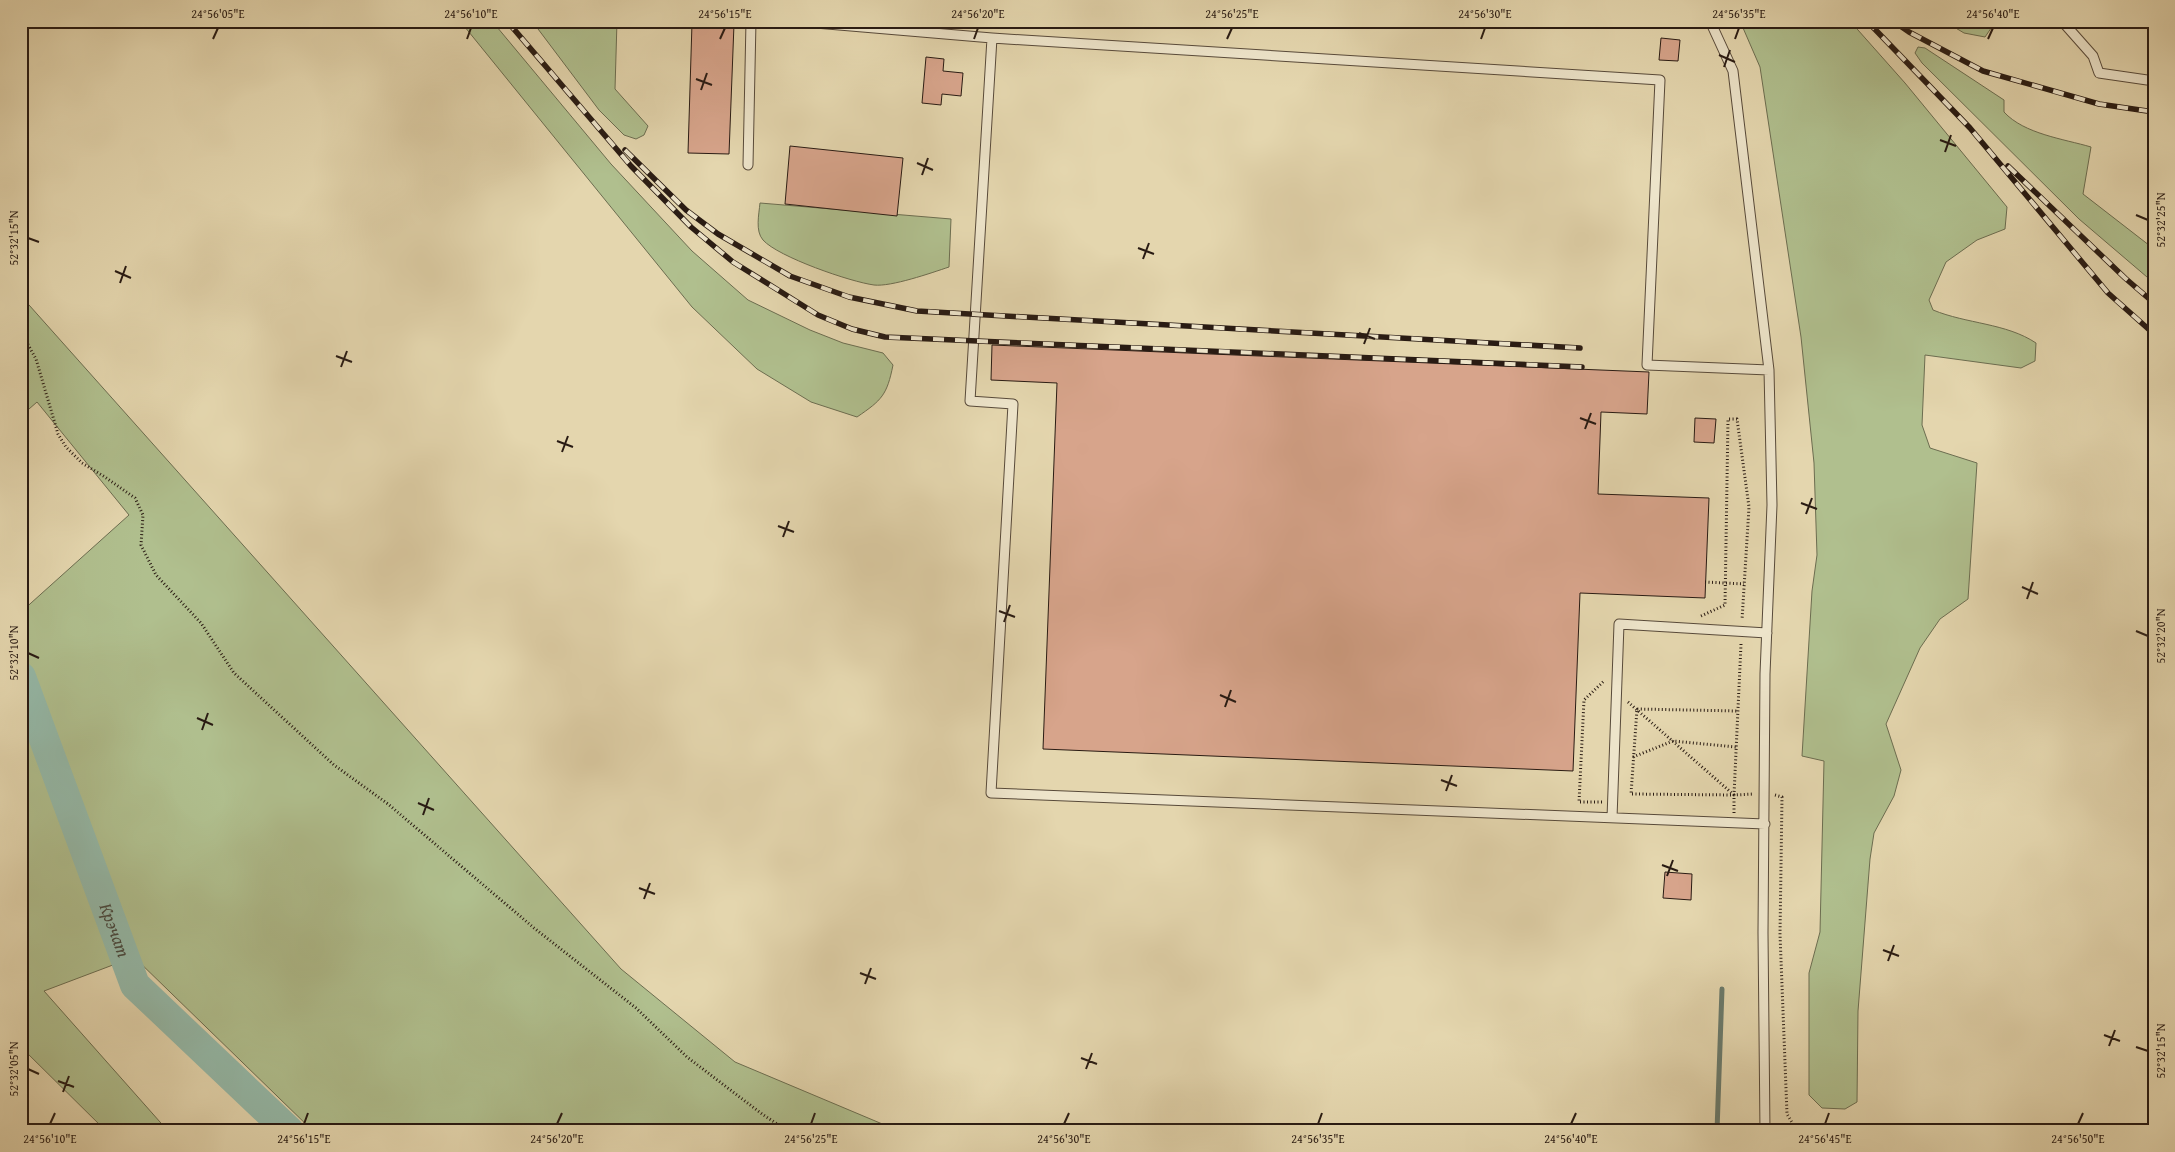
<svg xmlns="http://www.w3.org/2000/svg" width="2175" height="1152" font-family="'Gentium Book Plus',serif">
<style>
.green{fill:#b0bf8e;stroke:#6c6d50}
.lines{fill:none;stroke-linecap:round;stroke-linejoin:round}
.stream{stroke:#6a7a6c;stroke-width:5}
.river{stroke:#95b9a8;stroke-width:30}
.building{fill:#d7a48b;stroke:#291b13}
.lane-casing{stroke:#584a3a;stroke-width:11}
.path{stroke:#291b13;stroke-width:3;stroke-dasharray:1 2.5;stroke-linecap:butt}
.lane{stroke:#ede4ca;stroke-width:9}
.rail-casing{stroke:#291b13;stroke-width:5.5}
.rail{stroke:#ede4ca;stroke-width:4;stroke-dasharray:11;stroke-linecap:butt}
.ticks{fill:none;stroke:#291b13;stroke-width:2}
.labels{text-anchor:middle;stroke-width:4.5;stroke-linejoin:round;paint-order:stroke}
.water-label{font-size:18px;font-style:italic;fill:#494a40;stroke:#ede4ca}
.neatline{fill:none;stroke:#291b13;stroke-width:2}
.ticks-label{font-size:12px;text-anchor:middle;fill:#291b13}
</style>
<rect width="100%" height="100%" fill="#e4d6ae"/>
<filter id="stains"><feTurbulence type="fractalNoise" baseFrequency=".004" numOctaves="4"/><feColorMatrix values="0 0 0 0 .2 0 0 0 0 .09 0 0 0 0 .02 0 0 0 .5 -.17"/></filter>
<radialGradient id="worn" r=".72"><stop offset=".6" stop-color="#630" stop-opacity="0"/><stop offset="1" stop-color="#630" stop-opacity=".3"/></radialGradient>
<path class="green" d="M460,21h32l119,143 81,87 56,49 62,30 33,13 40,10 10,12c-6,30 -11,35 -36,52l-46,-15 -54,-33 -65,-62z
M532,21h85l-2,68 33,37 -4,9 -8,4 -12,-4 -25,-25z
M1740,21h110l55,62 102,124 -2,22 -28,11 -31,22 -17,38 4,10c34,14 73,13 103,33l-1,18 -14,7 -96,-13 -3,70 8,23 47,15 -9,136 -28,20 -20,29 -34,76 15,46 -7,26 -20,37 -4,26 -12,152 -1,91 -12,7 -23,-1 -13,-13v-122l11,-41 4,-171 -22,-5 10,-165 5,-36 -3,-92 -13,-126 -41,-270z
M1944,21h52l-11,16 -21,-4z
M1918,47l7,1 79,52v12c20,22 60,27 87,35l-8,47 71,55v34l-75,-64 -157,-156 -7,-10z
M760,203l191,16 -2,48c-18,6 -58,20 -75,18 -23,-3 -96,-28 -111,-45 -8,-9 -4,-26 -3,-37z
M21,296l600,673 114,93 164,69h-586l-179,-174 -90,34 124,140h-62l-85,-84v-435l108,-97 -92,-113 -16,14z"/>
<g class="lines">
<path class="stream" d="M1717,1131l5,-142"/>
<path class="river" id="s1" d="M21,677l114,308 154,146"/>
</g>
<path class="building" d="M692,23l42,1 -5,130 -41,-1z
M1661,38l19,2 -2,21 -19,-1z
M926,57l18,2 -1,12 20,2 -2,23 -19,-2 -1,11 -19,-2z
M790,146l113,12 -6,58 -112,-12z
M992,345l657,27 -2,42 -46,-2 -3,82 111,4 -4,100 -125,-5 -7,178 -530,-22 14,-366 -66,-3z
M1695,418l21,1 -2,24 -20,-1z
M1665,872l27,2 -1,26 -28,-2z"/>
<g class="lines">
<g class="lane-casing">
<path id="lane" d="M792,21l200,17 668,42 -13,285 122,5 3,135 -7,169 -2,259 2,198
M1710,21l23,50 36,299
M2062,21l31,35 6,17 55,8
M992,38l-22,363 43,3 -22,389 774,31
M748,165l3,-144
M1612,818l7,-194 148,9"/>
</g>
<path class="path" d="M21,332l15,27 22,75 8,13 16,16 23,14 30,21 8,17 -2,30 15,30 45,48 33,50 100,92 54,39 146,124 102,80 51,49 75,57 26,17
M1705,582l39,2
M1701,616l24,-11 3,-186h9l12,88 -7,113
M1741,644l-7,151 20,-1
M1628,702l106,93
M1633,757l40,-16 63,6
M1775,795l7,2 -2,137 7,180 10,17
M1602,802h-23l5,-102 20,-19
M1734,813v-18l-103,-1 6,-85 101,2"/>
<use href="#lane" class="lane"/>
<g class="rail-casing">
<path id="rail" d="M507,21l124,145 60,61 42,35 85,53 34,14 33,8 697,30
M1867,21l103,107 138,165 46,41
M1893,21l16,11 74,39 116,33 55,8
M625,150l61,60 32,24 72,42 59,21 68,14 663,37
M2008,166l117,112 29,25"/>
</g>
<use href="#rail" class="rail"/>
</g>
<path class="ticks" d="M213,39l5,-11M467,39l4,-11M720,39l5,-11M974,39l4,-11M1227,39l5,-11M1481,39l4,-11M1735,39l4,-11M1988,39l5,-11M1719,55l16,7M1724,67l6,-17M696,79l16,6M701,90l6,-17M1940,140l16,6M1945,152l6,-17M917,163l16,7M922,175l6,-17M2136,215l12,5M28,238l11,4M1138,248l16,6M1143,259l6,-16M115,271l16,7M120,283l6,-17M1359,333l16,6M1364,344l6,-16M336,356l16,6M341,367l6,-16M1580,418l16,6M1585,429l6,-16M557,441l16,6M562,452l6,-16M1801,503l16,6M1806,514l6,-16M778,526l16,6M783,537l6,-16M2022,587l16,7M2027,599l6,-17M999,611l16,6M1004,622l6,-17M2136,631l12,5M28,653l11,5M1220,695l16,7M1225,707l6,-17M197,718l16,7M202,730l6,-17M1441,780l16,6M1446,791l6,-16M418,803l16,7M423,815l6,-17M1662,865l16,6M1667,876l6,-16M639,888l16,6M644,899l6,-16M1883,950l16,6M1888,961l6,-16M860,973l16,6M865,984l6,-16M2104,1035l16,6M2109,1046l6,-16M2136,1047l12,4M1081,1058l16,6M28,1069l11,5M1086,1069l6,-16M58,1081l16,6M63,1092l6,-16M50,1124l5,-11M304,1124l4,-11M557,1124l5,-11M811,1124l4,-11M1064,1124l5,-11M1318,1124l4,-11M1571,1124l5,-11M1825,1124l4,-11M2078,1124l5,-11"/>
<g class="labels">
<g class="water-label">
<text dy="6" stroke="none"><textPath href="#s1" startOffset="270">Крэчат</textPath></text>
</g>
</g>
<rect width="2175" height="1152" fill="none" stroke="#e4d6ae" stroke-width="55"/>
<rect x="28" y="28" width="2120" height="1096" class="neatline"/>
<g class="ticks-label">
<text x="218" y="18">24°56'05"E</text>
<text x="471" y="18">24°56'10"E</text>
<text x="725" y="18">24°56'15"E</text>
<text x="978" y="18">24°56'20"E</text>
<text x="1232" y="18">24°56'25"E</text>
<text x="1485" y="18">24°56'30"E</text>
<text x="1739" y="18">24°56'35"E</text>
<text x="1993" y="18">24°56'40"E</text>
<text transform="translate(2161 220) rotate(-90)" y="4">52°32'25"N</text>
<text transform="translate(14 238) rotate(-90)" y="4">52°32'15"N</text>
<text transform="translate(2161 636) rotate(-90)" y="4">52°32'20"N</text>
<text transform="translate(14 653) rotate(-90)" y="4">52°32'10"N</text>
<text transform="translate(2161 1051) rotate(-90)" y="4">52°32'15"N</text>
<text transform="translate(14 1069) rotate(-90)" y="4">52°32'05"N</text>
<text x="50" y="1143">24°56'10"E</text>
<text x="304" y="1143">24°56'15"E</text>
<text x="557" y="1143">24°56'20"E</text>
<text x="811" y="1143">24°56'25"E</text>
<text x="1064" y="1143">24°56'30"E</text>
<text x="1318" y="1143">24°56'35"E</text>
<text x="1571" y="1143">24°56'40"E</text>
<text x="1825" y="1143">24°56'45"E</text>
<text x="2078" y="1143">24°56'50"E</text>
</g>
<rect width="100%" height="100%" filter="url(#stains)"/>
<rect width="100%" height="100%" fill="url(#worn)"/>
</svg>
